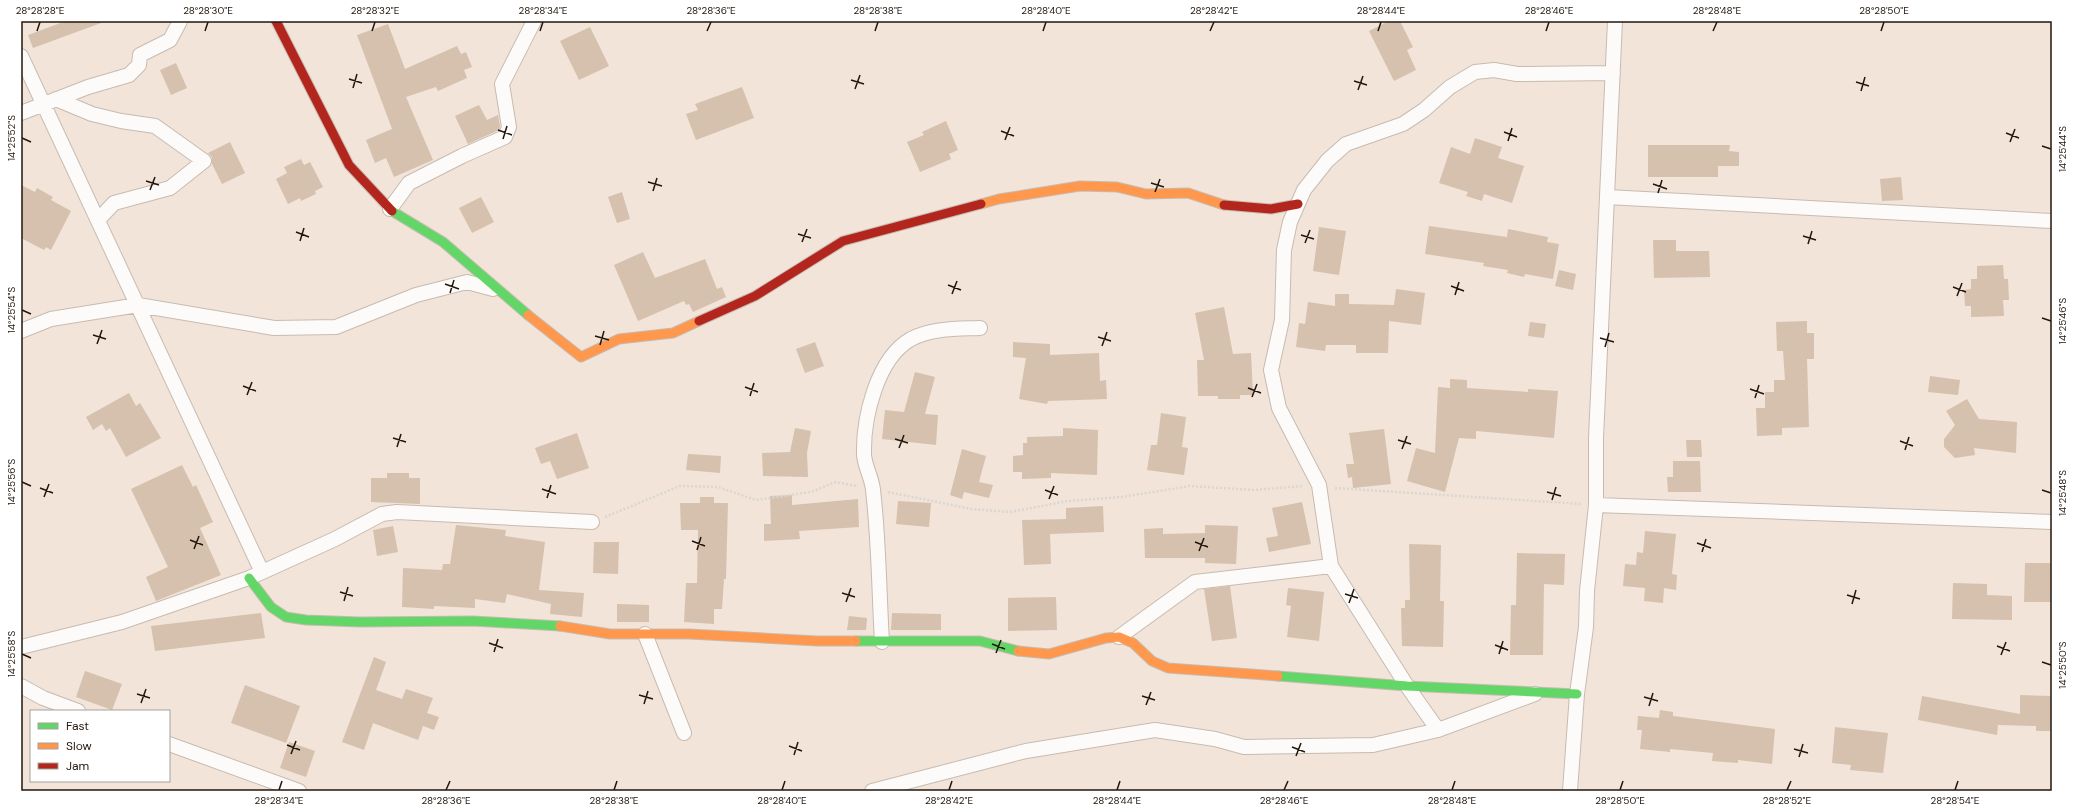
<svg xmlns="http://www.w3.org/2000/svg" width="2073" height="812" font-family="'DM Sans',sans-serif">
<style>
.building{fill:#d5c1ae}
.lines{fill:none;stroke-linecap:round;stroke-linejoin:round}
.street-casing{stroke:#c7bbb1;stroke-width:16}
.fast-casing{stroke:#c7bbb1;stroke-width:11}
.slow-casing{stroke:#c7bbb1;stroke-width:11}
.jam-casing{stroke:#c7bbb1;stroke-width:11}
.path{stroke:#dad6d2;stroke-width:2.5;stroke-dasharray:2 2;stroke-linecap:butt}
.street{stroke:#fdfbf9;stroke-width:14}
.fast{stroke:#63d668;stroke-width:9}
.slow{stroke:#ff974d;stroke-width:9}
.jam{stroke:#b3261e;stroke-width:9}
.ticks{fill:none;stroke:#22170d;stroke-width:1.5}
.neatline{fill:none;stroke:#22170d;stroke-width:1.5}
.ticks-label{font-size:10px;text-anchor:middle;fill:#22170d}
</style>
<rect width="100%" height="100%" fill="#f2e4d8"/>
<path class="building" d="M66,21h35v2l-68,25 -5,-13z
M1389,21h11l13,26 -6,3 9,20 -22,11 -25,-50z
M388,24l17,45 52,-23 4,8 5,-2 6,15 -8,3 3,8 -29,13 -2,-4 -30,10 27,63 -39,17 -8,-19 -11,5 -9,-23 26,-11 -35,-94z
M590,27l19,39 -30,14 -19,-39z
M176,63l11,25 -16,7 -11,-25z
M742,87l12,31 -58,22 -10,-26 12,-4 -3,-6z
M479,105l8,15 11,-5 2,11 -1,4 -31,14 -13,-28z
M946,121l12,29 -9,4 2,5 -31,13 -13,-30 17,-7 -2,-3z
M1475,138l27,9 -4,11 26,8 -12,37 -28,-9 -2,7 -16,-5 2,-4 -29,-9 12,-36 19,7z
M230,142l15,31 -23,11 -10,-20v-7l-4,-4z
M1648,145h82l-1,6 10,1v14h-21v11h-70z
M301,159l3,6 6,-3 13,25 -8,4 1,3 -15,7 -1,-3 -12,6 -12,-25 11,-6 -3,-6z
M1901,177l2,23 -21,1 -2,-22z
M21,185l14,7 2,-4 16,9 -2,3 20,11 -20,39 -5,-3 -2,3 -23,-12z
M622,192l8,27 -13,4 -9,-26z
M481,197l13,25 -22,11 -13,-25z
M1429,226l78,11 1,-8 40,8 -1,5 12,2 -6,35 -28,-5 -1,3 -17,-4 1,-3 -25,-4 1,-3 -59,-9z
M1319,227l27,4 -7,44 -26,-4z
M1653,240h23v11h33l1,26 -56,1z
M643,252l12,26 50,-19 12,30 5,-2 4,10 -33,15 -4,-8 -3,1 -2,-4 -46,20 -24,-56z
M2003,265l1,14h4l1,21h-6l1,16 -33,1v-11h-6l-1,-16 7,-1v-10h6v-13z
M1559,270l17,4 -3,16 -18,-4z
M1396,289l29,4 -4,32 -32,-4 -1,32h-32v-8h-30l-1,6 -29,-4 3,-24 6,1 3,-22 27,4v-12h14v10l45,1z
M1224,307l9,47 18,-1 2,42h-13v4h-22v-3h-20l-1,-36h7l-9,-47z
M1807,321v12h7v26h-7l2,68 -27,1v7l-25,1 -1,-28h9v-16h9v-12h11l-2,-29h-6l-1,-29z
M1530,322l16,2 -2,14 -16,-2z
M815,342l9,24 -19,7 -9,-24z
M1013,342l37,2v11l49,-2 1,28 6,-1 1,19 -59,2 -1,3 -28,-5 7,-41 -13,-1z
M915,372l20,5 -10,37 13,1 -2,30 -54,-6 3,-29 19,2z
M1930,376l30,4 -2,15 -30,-3z
M1450,379l17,1v8l61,4v-3l30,2 -4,47 -78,-7v8l-17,-1 -14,54 -38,-11 9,-33 19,5 3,-66 12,1z
M129,393l7,13 4,-3 21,35 -35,19 -16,-29 -4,3 -4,-7 -9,6 -7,-13z
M1967,399l12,20 38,3 -1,31 -42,-5 1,7 -20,3 -11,-11v-8l11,-14 -9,-14z
M1161,413l25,4 -4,30 6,1 -4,27 -37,-5 4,-25h6z
M795,428l16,3 -4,22 1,24 -45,-1 -1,-23 28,-1z
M1063,428l35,2 -1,45 -46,-2v5l-29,1v-7h-9v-16l10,-1v-12h4v-6l36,-1z
M1384,429l7,55 -38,4 -1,-11 -4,1 -2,-14h8l-5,-31z
M577,433l12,35 -32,11 -7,-18 -9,3 -6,-16z
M1686,440h15l1,17h-15z
M962,449l24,7 -7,26 14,3 -4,13 -25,-6 -2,7 -12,-4z
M688,454l33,2 -1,17 -34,-3z
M1673,461h27l1,31h-33l-1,-15h6z
M182,465l11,22 3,-2 17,37 -13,6 21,47 -65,26 -10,-24 22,-10 -37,-78z
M387,473h22v5h11v26l-49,-2v-24h16z
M792,495v10l66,-6 1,28 -60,4 1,8 -36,2v-17h7l-1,-28z
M700,497h14v6h14l-2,76h-2l-2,30h-8v15l-30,-2 2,-39h11l1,-53h-17l-1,-27h20z
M898,501l33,2 -2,24 -33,-3z
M1302,502l9,42 -42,8 -3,-14 12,-2 -6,-28z
M1103,506l1,26 -54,2 1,30 -27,1 -2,-45 44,-1v-11z
M456,525l50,5 -1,6 40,6 -6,48 45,3 -2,24 -32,-3 1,-10 -44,-10 -2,9 -30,-4v9l-41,-2v3l-32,-2 1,-39 39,2 1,-6h7z
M1205,525l33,1 -2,38 -31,-1v-5h-60l-1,-29 19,-1v6l42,-1z
M393,526l5,26 -21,4 -4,-26z
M1645,531l31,3 -4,40 5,1 -1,15 -12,-2 -1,15 -19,-2 1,-13 -22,-2 2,-22 11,1 1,-13 6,1z
M594,542h25l-1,32 -25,-1z
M1409,544l32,1 -1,56h4l-1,46 -41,-1 -1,-38h4v-8h5z
M1517,553l48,1 -1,31 -20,-1 -1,71h-33l1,-50h5z
M2025,563h27v39h-28z
M1953,583l34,1v11l25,1v24l-60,-1z
M1230,586l7,52 -25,3 -8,-52z
M1288,588l36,4 -5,49 -32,-4 4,-31 -5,-1z
M1056,597l1,33 -49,1v-33z
M617,604l32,1v17h-32z
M261,613l4,25 -110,13 -4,-25z
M892,613l49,1v16h-50z
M849,616l18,2 -1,12h-19z
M374,657l12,5 -10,28 26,9 4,-10 27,9 -6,15 12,4 -5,13 -11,-4 -5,14 -45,-17 -9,27 -22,-8z
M85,671l37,13 -10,26 -36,-13z
M245,685l55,21 -14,37 -55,-20z
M2020,695l32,1v35h-16v-5l-38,-1 -1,10 -79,-15 4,-24 98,18z
M1660,710l13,2v4l102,13 -3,35 -34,-4v3l-26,-2 1,-8 -43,-4v3l-30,-3 2,-19h-5l1,-14 21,2z
M1835,727l53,6 -5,40 -33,-3 1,-5 -19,-2z
M289,742l26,9 -9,26 -26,-9z"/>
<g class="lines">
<g class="street-casing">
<path id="street" d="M21,56l241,516
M56,99l36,15 29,7 34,5 49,35 -34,27 -56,15 -16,17
M21,113l67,-26 41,-12 10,-10 1,-10 30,-15 10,-19
M1607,197l445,24
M390,209l19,-26 53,-27 43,-19 4,-10 -7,-43 32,-63
M21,331l30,-12 87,-14 136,23 62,-1 80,-32 51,-13 26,7
M1596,505l456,17
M645,634l39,99
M1119,637l76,-55 136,-16
M882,642c-3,-50 -3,-101 -9,-152 -1,-12 -8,-23 -9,-35 -1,-37 13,-97 47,-116 21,-11 46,-10 69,-11
M21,647l101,-25 127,-44 86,-39 47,-25 15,-2 195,10
M21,686l22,12 35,13
M1438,730l-31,-44 -76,-120 -12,-81 -40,-77 -8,-38 11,-50 2,-70 6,-28 14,-32 23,-29 19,-17 57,-20 21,-14 26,-23 25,-15 19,-2 23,4 96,-1
M169,744l130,47
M872,791l154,-40 129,-21 60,9 29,8 129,-2 65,-15 97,-36
M1570,791l7,-97 9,-67 1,-36 9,-86v-67l19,-417"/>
</g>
<g class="fast-casing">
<path id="fast" d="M392,211l51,31 85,73
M249,578l22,29 15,10 20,3 54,2 113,-1 87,5
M856,641h124l38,10
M1278,676l129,10 170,8"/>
</g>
<g class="slow-casing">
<path id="slow" d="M981,204l18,-5 81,-13 37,1 29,7 42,-1 36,12
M528,315l53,42 38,-18 54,-6 26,-12
M560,626l50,8h79l128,7h39
M1018,651l31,3 57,-16 13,-1 14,6 19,18 16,7 110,8"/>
</g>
<g class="jam-casing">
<path id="jam" d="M276,21l73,144 43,46
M1224,205l47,4 27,-5
M699,321l56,-25 88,-55 138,-37"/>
</g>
<path class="path" d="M1335,488l247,16
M888,492l83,17 39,3 58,-11 54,-4 68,-11 64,4 49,-4
M605,517l75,-31 38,1 38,13 55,-8 24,-10 22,4"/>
<use href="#street" class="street"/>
<use href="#fast" class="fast"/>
<use href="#slow" class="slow"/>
<use href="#jam" class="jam"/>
</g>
<path class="ticks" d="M37,31l3,-9M205,31l3,-9M372,31l3,-9M540,31l3,-9M707,31l4,-9M875,31l3,-9M1043,31l3,-9M1210,31l4,-9M1378,31l3,-9M1546,31l3,-9M1713,31l4,-9M1881,31l3,-9M349,79l13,4M851,80l13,4M1354,81l13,4M1856,82l13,4M353,88l4,-14M855,89l5,-14M1358,90l5,-14M1861,91l4,-14M498,130l14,5M1001,131l13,5M1504,132l13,5M2006,133l13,5M22,138l9,4M503,139l4,-13M1005,140l5,-13M1508,141l4,-13M2010,142l5,-13M2042,146l9,3M146,181l13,4M648,182l14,4M1151,183l13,4M1653,184l14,5M150,190l5,-13M653,191l4,-13M1155,192l5,-13M1658,193l4,-13M296,232l13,5M798,234l13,4M1301,235l13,4M1803,236l13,4M300,241l4,-13M802,242l5,-13M1305,243l5,-13M1808,244l4,-13M445,284l14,5M948,285l13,5M1451,286l13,5M1953,287l13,5M450,293l4,-13M952,294l5,-13M1455,295l4,-13M1957,296l5,-13M22,310l9,4M2042,318l9,3M93,335l13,4M595,336l14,4M1098,337l13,4M1600,338l14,4M97,344l5,-14M600,345l4,-14M1102,346l5,-14M1605,347l4,-14M243,386l13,5M745,387l13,5M1248,388l13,5M1750,389l14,5M247,395l5,-13M750,396l4,-13M1252,397l5,-13M1755,398l4,-13M393,438l13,4M895,439l13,4M1398,440l13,4M1900,441l13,5M397,447l4,-13M899,448l5,-13M1402,449l5,-13M1905,450l4,-13M22,482l9,4M40,488l13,5M542,489l14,5M1045,490l13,5M2042,490l9,3M1547,492l14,4M44,497l5,-13M547,498l4,-13M1049,499l5,-13M1552,500l4,-13M190,540l13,5M692,541l13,5M1195,542l13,5M1697,543l14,5M194,549l5,-13M697,550l4,-13M1199,551l5,-13M1702,552l4,-13M340,592l13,4M842,593l13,4M1345,594l13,4M1847,595l13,4M344,601l4,-14M846,602l5,-14M1349,603l5,-14M1852,604l4,-14M489,643l14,5M992,644l13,5M1495,645l13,5M1997,646l13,5M494,652l4,-13M996,653l5,-13M22,654l9,4M1499,654l4,-13M2001,655l5,-13M2042,662l9,3M137,694l13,4M639,695l14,4M1142,696l13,4M1644,697l14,4M141,703l5,-14M644,704l4,-13M1146,705l5,-13M1649,706l4,-13M287,745l13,5M789,746l13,5M1292,747l13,5M1794,749l14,4M291,754l5,-13M794,755l4,-13M1296,756l5,-13M1799,757l4,-13M279,790l3,-9M446,790l4,-9M614,790l3,-9M782,790l3,-9M949,790l3,-9M1117,790l3,-9M1284,790l4,-9M1452,790l3,-9M1620,790l3,-9M1787,790l4,-9M1955,790l3,-9"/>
<rect width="2073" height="812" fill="none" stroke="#ffffff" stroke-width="44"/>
<rect x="30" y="710" width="140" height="72" fill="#ffffff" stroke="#a7a29e"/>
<rect x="38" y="723" width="20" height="6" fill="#63d668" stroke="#a7a29e"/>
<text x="66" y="730" font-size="12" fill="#22170d">Fast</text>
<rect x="38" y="743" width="20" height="6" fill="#ff974d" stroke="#a7a29e"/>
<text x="66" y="750" font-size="12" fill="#22170d">Slow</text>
<rect x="38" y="763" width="20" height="6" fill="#b3261e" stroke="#a7a29e"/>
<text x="66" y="770" font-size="12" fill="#22170d">Jam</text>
<rect x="22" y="22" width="2029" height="768" class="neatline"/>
<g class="ticks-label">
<text x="40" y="14">28°28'28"E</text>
<text x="208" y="14">28°28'30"E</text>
<text x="375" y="14">28°28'32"E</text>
<text x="543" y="14">28°28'34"E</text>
<text x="711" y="14">28°28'36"E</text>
<text x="878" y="14">28°28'38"E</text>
<text x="1046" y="14">28°28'40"E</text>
<text x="1214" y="14">28°28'42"E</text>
<text x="1381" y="14">28°28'44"E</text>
<text x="1549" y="14">28°28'46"E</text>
<text x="1717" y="14">28°28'48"E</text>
<text x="1884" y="14">28°28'50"E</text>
<text transform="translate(11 138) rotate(-90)" y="4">14°25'52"S</text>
<text transform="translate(2062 149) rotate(-90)" y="4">14°25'44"S</text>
<text transform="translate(11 310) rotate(-90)" y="4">14°25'54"S</text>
<text transform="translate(2062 321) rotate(-90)" y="4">14°25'46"S</text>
<text transform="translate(11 482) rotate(-90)" y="4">14°25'56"S</text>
<text transform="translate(2062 493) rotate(-90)" y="4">14°25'48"S</text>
<text transform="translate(11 654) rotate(-90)" y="4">14°25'58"S</text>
<text transform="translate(2062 665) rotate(-90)" y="4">14°25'50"S</text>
<text x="279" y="804">28°28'34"E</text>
<text x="446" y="804">28°28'36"E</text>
<text x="614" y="804">28°28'38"E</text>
<text x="782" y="804">28°28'40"E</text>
<text x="949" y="804">28°28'42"E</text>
<text x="1117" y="804">28°28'44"E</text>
<text x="1284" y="804">28°28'46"E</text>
<text x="1452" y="804">28°28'48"E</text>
<text x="1620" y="804">28°28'50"E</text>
<text x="1787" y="804">28°28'52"E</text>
<text x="1955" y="804">28°28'54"E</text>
</g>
</svg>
